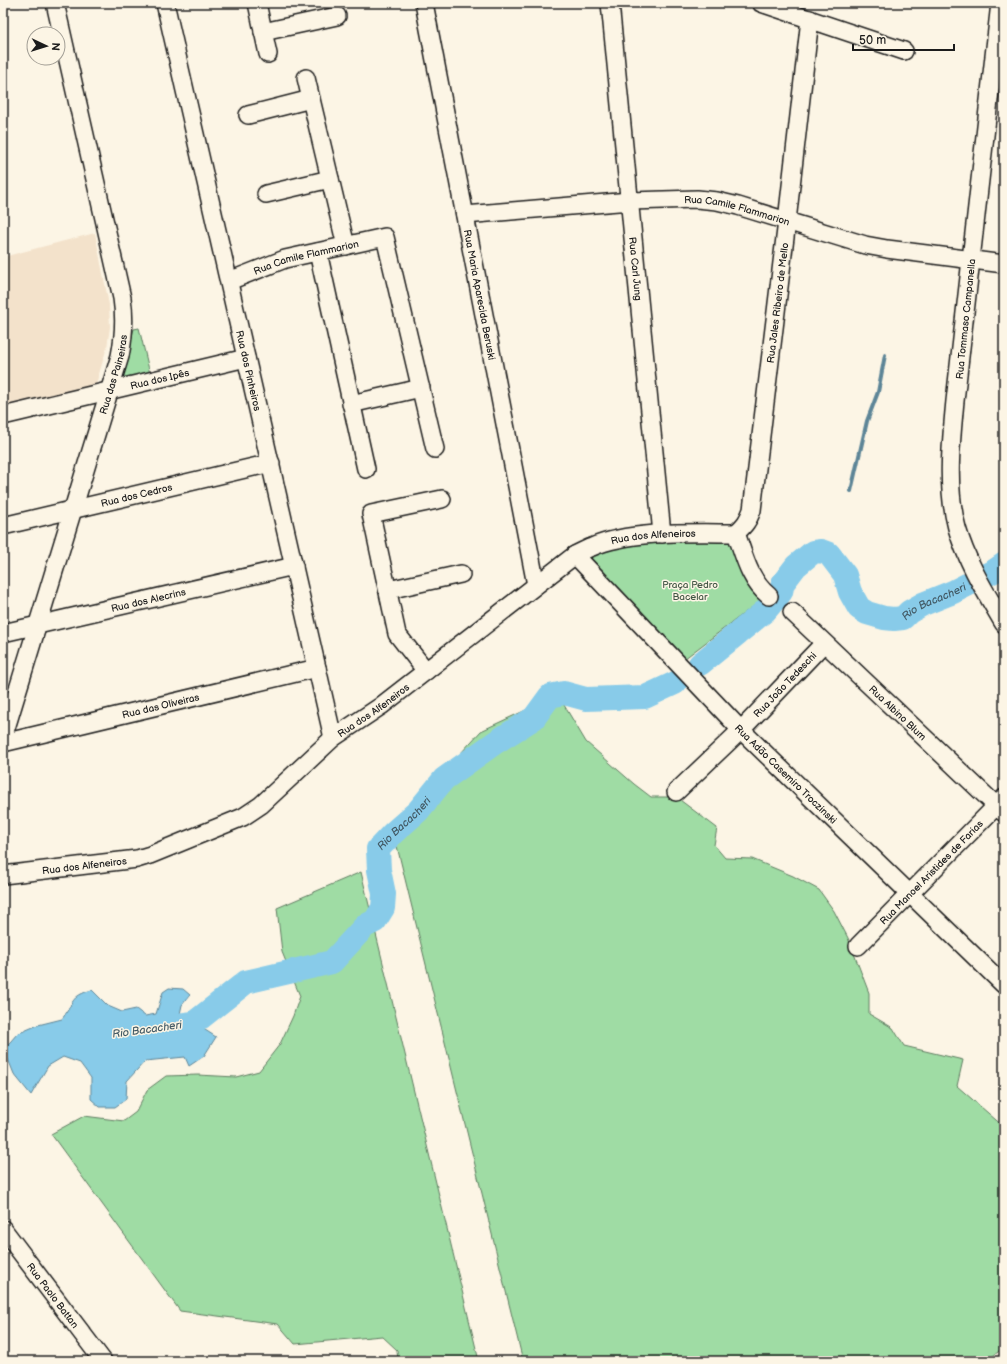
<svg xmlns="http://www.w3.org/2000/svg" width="1007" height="1364" font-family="'Balsamiq Sans',sans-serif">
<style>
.built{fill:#f3e2cb}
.green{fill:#9fdca4;stroke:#5e7c60}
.water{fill:#88cbe9;stroke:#5d8597}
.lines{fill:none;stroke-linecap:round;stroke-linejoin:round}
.stream{stroke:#5d8597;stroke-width:4}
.river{stroke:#88cbe9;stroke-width:24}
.minor-casing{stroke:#1c1c1c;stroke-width:20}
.minor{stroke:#fcf5e5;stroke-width:17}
.labels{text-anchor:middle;stroke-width:3;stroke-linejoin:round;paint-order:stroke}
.street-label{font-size:10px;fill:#1c1c1c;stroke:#fcf5e5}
.park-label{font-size:10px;fill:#435645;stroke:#fcf5e5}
.water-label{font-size:11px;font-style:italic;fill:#425964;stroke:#fcf5e5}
</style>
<rect width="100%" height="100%" fill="#fcf5e5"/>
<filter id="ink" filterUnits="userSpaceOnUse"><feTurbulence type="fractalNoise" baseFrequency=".025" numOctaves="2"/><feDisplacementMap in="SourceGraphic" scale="8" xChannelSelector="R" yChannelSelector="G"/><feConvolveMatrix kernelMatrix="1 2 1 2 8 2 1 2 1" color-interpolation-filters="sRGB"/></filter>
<g filter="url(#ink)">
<path class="built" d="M95,233l14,72 1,22 -3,20 -11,37 -93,22v-149z"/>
<path class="green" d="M139,328l11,46 -30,7 14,-52z
M734,537l30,61 -80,61 -97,-103 28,-11z
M558,695l28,47 48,42 17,13h25l41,31 -3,17 11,13 27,1 41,17 26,14 15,21 14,27 21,55v21l24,14 11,18 59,14 -6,26 47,41v220l-17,14h-464l-128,-523 24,-39 62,-68z
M361,872l118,489h-81l-1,-11 -15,-14 -87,8 -17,-20 -98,-13 -129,-177 33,-18 40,5 12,-9 11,-22 19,-14 32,-1 38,2 23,-6 21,-27 13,-28 7,-20 -18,-44 -5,-44z"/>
<path class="water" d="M169,988l14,1 7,6 -8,10 -2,9 36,23 -12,19 -15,10 -4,-9 -40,4 -18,20 -1,18 -11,8h-15l-9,-8v-21l-11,-15 -17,-6 -15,9 -17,29 -17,-21 -10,-25 13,-15 21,-9 24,-6c12,-16 8,-23 30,-29l16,16 14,6 14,-3 9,7 11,-2 7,-22z"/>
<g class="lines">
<path class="stream" d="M851,491l16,-70 11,-29 7,-37
M829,554l2,-7"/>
<g class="river">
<path id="s1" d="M700,664l65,-53 16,-19 2,-9 13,-17 17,-14 8,-1 8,3 16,21 5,17 9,16 8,5 17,5 10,1 9,-1 6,-6 14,-8 30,-12 41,-21 10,-7"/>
<path id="s2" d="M161,1027l33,-4 52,-41 86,-20 33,-36 10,-5 8,-13 1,-14 -5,-24 -1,-21 15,-16 25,-22 26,-32 52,-37 38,-24 16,-22 14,-3 22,6 59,-2 30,-14"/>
</g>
<g class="minor-casing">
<g id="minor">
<path id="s3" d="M165,3l168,735"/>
<path d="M257,3l11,51"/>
<path id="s4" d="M424,3l112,582"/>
<path id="s5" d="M610,3l52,531"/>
<path d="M761,3l143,48"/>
<path d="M1000,3l-45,398c-4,42 -9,87 2,127 10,35 29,65 47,96"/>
<path d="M263,32l74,-16"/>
<path d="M306,78l40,168"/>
<path d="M248,115l63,-16"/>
<path d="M266,194l64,-15"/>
<path id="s6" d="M465,215l165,-14 67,-2 20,2 21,5 127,39 22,4 117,15"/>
<path d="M318,252l48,217"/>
<path id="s7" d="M229,281l56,-22 100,-22 50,212"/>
<path d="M351,404l70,-16"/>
<path id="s8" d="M3,416l243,-58"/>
<path id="s9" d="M3,526l268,-63"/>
<path id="s10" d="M736,533c9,-8 12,-12 16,-23l35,-289 23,-202"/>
<path d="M736,533c8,22 13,47 33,63"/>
<path id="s11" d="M575,555l166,175 263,255"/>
<path d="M388,590l73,-16"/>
<path id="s12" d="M792,612l212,201"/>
<path id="s13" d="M3,633l291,-67"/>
<path d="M426,671l-29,-37 -26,-120 71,-15"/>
<path id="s14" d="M3,738l117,-382c4,-20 5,-38 2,-58l-67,-295"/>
<path id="s15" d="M3,743l314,-75"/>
<path id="s16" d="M676,792l65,-62 83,-87"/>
<path id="s17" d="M3,875l134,-16 13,-4 93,-38 18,-12 72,-67 48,-32 194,-151c6,-3 11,-6 17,-8 38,-17 102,-14 144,-14"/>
<path id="s18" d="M858,946l146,-148"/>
<path id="s19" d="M3,1229l100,132"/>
</g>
</g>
<use href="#minor" class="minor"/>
</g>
</g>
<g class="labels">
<g class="street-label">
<text dy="4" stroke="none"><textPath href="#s6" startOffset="274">Rua Camile Flammarion</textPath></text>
<text dy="4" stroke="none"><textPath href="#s7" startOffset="81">Rua Camile Flammarion</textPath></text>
<text dy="4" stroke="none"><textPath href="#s5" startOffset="267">Rua Carl Jung</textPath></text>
<text dy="4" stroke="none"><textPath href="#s4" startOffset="297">Rua Maria Aparecida Beruski</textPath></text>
<text dy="4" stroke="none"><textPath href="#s10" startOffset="237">Rua Jales Ribeiro de Mello</textPath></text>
<text transform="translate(965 319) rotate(-84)" y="4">Rua Tommaso Campanella</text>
<text dy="4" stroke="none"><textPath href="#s3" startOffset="377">Rua dos Pinheiros</textPath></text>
<text dy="4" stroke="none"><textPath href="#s14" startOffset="380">Rua das Paineiras</textPath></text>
<text dy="4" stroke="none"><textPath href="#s8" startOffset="161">Rua dos Ipês</textPath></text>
<text dy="4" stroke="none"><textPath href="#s9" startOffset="137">Rua dos Cedros</textPath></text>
<text dy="4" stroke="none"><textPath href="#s17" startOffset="754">Rua dos Alfeneiros</textPath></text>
<text dy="4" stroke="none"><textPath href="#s13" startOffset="149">Rua dos Alecrins</textPath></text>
<text dy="4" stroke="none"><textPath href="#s16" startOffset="153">Rua João Tedeschi</textPath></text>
<text dy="4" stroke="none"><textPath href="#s15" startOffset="162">Rua das Oliveiras</textPath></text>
<text dy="4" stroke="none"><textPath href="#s17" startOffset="418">Rua dos Alfeneiros</textPath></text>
<text dy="4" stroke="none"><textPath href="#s12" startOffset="146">Rua Albino Blum</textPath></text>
<text dy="4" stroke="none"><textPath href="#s11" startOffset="304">Rua Adão Casemiro Troczinski</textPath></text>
<text dy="4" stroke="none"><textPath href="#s17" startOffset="82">Rua dos Alfeneiros</textPath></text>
<text dy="4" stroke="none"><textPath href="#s18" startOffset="104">Rua Manoel Aristides de Farias</textPath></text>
<text dy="4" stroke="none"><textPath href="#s19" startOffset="83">Rua Paolo Battan</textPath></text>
</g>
<g class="park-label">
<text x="690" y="588">Praça Pedro<tspan x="690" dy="12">Bacelar</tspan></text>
</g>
<g class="water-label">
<text dy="4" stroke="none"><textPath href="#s1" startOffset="322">Rio Bacacheri</textPath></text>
<text dy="4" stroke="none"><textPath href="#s2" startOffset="359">Rio Bacacheri</textPath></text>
<text transform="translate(147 1029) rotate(-8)" y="4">Rio Bacacheri</text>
</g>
</g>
<rect width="1007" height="1364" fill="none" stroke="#fcf5e5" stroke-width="16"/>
<rect x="8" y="8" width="991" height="1348" fill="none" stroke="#1c1c1c" stroke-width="1.5" filter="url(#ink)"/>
<g transform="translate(46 46) rotate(94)"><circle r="19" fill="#fcf5e5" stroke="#a29e95"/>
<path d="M0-3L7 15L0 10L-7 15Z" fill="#1c1c1c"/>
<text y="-6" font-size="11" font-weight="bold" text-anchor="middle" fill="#1c1c1c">N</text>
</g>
<path d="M853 44v6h101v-6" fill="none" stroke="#1c1c1c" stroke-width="2"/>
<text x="859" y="44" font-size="12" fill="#1c1c1c" stroke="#fcf5e5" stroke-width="3" paint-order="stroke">50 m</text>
</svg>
